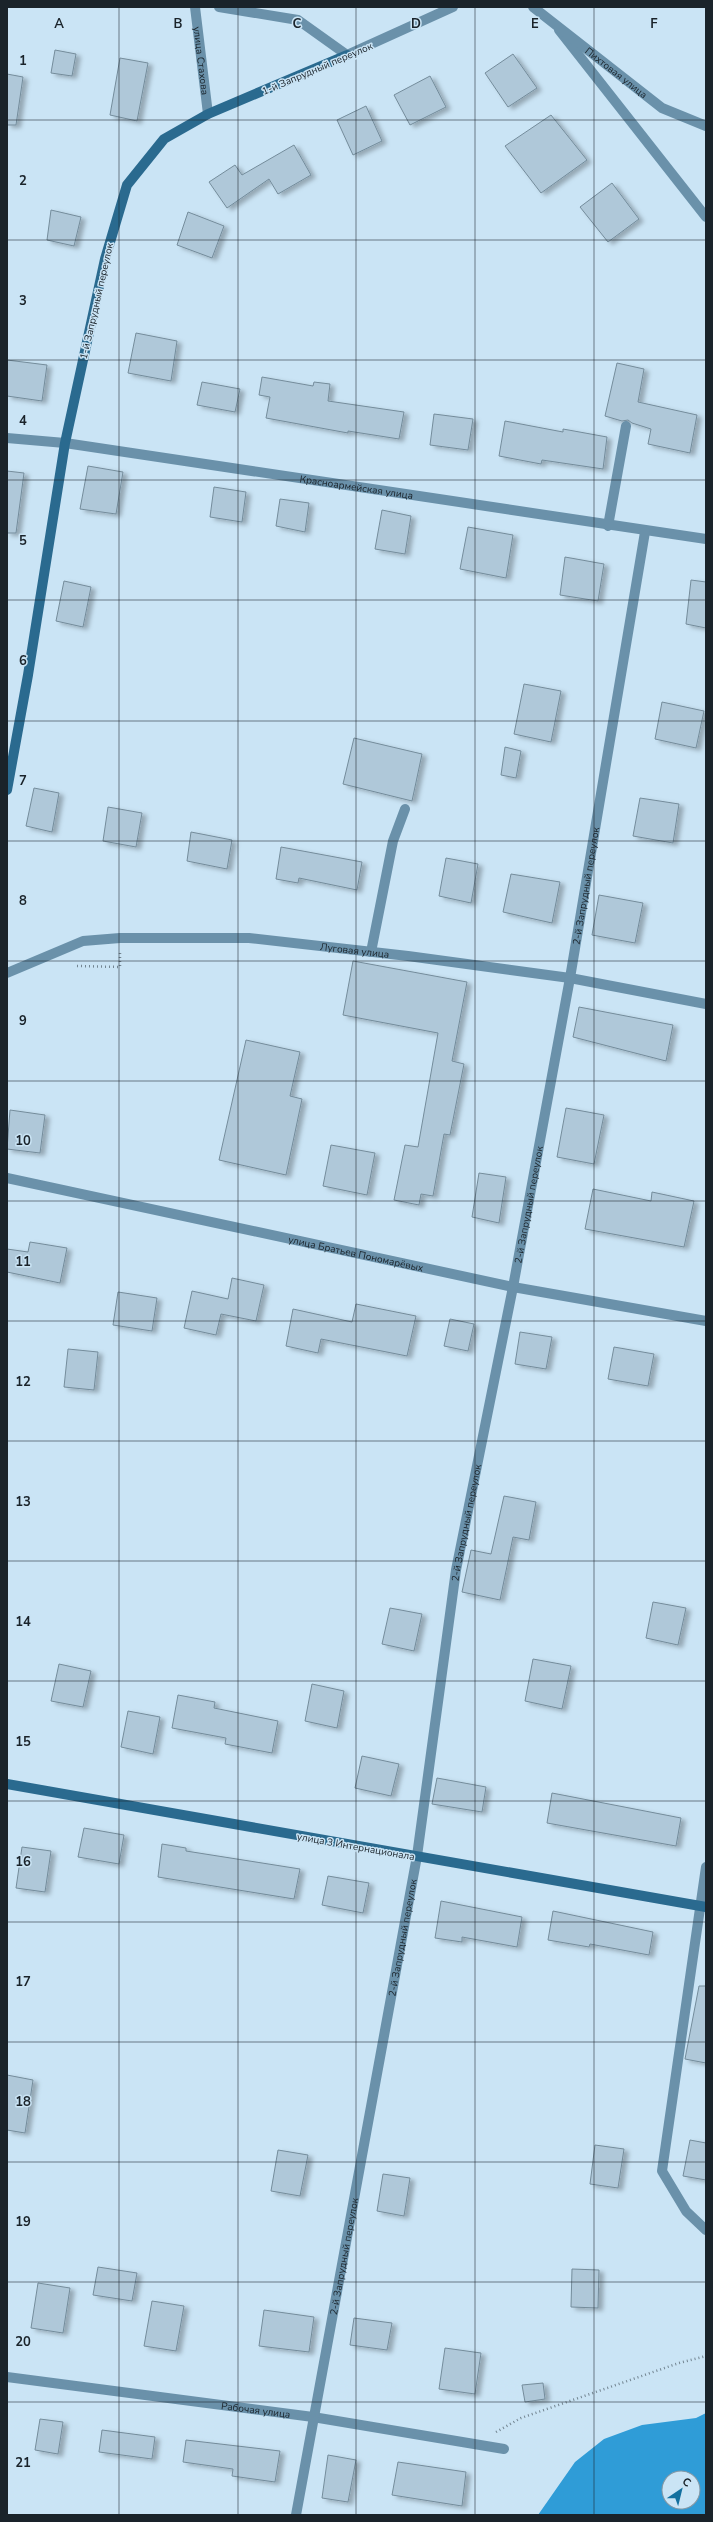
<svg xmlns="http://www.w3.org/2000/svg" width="713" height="2522" font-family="'Nunito Sans',sans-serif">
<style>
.water{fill:#2f9cd7;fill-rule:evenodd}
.building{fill:#afc8d9;stroke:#748c9b;filter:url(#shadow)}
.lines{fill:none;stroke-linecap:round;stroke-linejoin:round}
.path{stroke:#738591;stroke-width:2.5;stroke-dasharray:1 3;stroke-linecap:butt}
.lane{stroke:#6a91aa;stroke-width:10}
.street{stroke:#6a91aa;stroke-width:10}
.secondary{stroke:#2a6a8f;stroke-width:10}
.grid{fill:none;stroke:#1a232a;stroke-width:1;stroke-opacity:0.55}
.labels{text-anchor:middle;stroke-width:3;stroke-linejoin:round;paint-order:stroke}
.street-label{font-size:10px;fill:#1a232a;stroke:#cae4f5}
.grid-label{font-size:13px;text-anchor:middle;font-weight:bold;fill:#1a232a;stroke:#cae4f5;stroke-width:3;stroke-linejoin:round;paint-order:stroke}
</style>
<defs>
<filter id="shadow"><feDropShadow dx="4.5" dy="2.5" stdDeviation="2" flood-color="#0004"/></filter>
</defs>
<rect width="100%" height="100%" fill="#cae4f5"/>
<path class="water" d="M706,2413v102h-168l37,-53 29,-23 38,-14 54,-7zM669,2478h24v24h-24z"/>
<path class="building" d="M55,50l21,4 -4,22 -21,-3z
M513,54l24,34 -29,19 -23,-34z
M120,58l28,5 -11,58 -27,-6z
M7,74l16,3 -7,48h-9z
M430,76l16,31 -36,18 -16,-30z
M366,106l16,35 -29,14 -16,-35z
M551,115l36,45 -46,33 -36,-47z
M294,145l17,30 -33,19 -9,-15 -42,29 -18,-26 26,-17 7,10z
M612,183l27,36 -31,23 -28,-35z
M51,210l30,7 -7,29 -27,-6z
M188,212l36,14 -12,32 -35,-13z
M136,333l41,8 -6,40 -43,-8z
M7,360l40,5 -5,36 -35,-5z
M617,363l27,6 -6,33 59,13 -7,38 -42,-9 3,-15 -19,-6 -4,-3 -6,1 -17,-5z
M262,377l51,9 1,-4 16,2 -2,17 76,11 -5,27 -51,-8v2l-82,-15 4,-21 -11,-2z
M202,382l38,7 -5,23 -38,-7z
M434,414l39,5 -5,31 -38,-5z
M505,421l58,11v-3l44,8 -4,32 -61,-9 -1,4 -42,-8z
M88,466l35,6 -7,42 -36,-5z
M7,471l17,2 -8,60h-9z
M214,487l32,5 -4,30 -32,-5z
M280,499l29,4 -4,29 -29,-6z
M382,510l29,6 -6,38 -30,-5z
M468,527l45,8 -7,43 -46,-9z
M565,557l39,7 -6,37 -38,-6z
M691,580l15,2v46l-20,-4z
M64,581l27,6 -8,40 -27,-6z
M524,684l37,7 -10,51 -37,-8z
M662,702l42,9 -8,37 -41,-9z
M354,738l68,16 -10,47 -69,-17z
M505,747l16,4 -5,27 -15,-3z
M34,788l25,5 -7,39 -26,-6z
M640,798l39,6 -6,39 -40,-7z
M108,807l34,6 -6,34 -33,-6z
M191,832l41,8 -5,29 -40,-8z
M281,847l81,15 -5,28 -58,-12 -1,5 -22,-4z
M446,858l32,6 -7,39 -32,-7z
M511,874l49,8 -8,41 -49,-11z
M599,895l44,8 -8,40 -43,-8z
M353,961l114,21 -15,79 12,3 -14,71 -6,-1 -11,62 -12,-2 -2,11 -25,-5 11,-55 13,2 20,-114 -95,-18z
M579,1007l94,18 -7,36 -93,-24z
M246,1040l54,12 -10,44 12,3 -16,76 -67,-15z
M566,1108l38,7 -10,49 -37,-7z
M10,1110l35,5 -5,38 -33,-4z
M331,1145l44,8 -8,42 -44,-9z
M479,1173l27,4 -7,46 -27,-6z
M593,1189l58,12 1,-9 42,9 -10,46 -99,-18z
M30,1242l37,6 -7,35 -53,-11v-23l21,3z
M232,1278l32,7 -8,36 -35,-7 -5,21 -32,-7 8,-37 36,8z
M118,1292l39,6 -5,33 -39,-6z
M356,1304l60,12 -9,40 -86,-17 -3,14 -32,-7 7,-37 59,13z
M450,1319l24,5 -6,27 -24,-5z
M520,1332l32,5 -6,32 -31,-5z
M614,1347l40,7 -6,32 -40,-7z
M68,1349l30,3 -4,38 -30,-3z
M504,1496l32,6 -7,38 -16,-3 -13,63 -38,-8 9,-42 20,4z
M653,1602l33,6 -8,37 -32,-7z
M390,1608l32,6 -8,37 -32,-7z
M533,1659l38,7 -9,43 -37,-8z
M59,1664l32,7 -8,36 -32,-6z
M312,1684l32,7 -7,37 -32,-7z
M178,1695l37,7 -1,6 64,13 -6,32 -47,-9 1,-6 -54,-10z
M128,1711l32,6 -7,37 -32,-7z
M362,1756l37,8 -8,32 -36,-8z
M437,1778l49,9 -4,25 -50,-8z
M552,1793l129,25 -5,28 -129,-23z
M84,1828l40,7 -5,29 -41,-7z
M162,1844l24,4v3l114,18 -6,30 -136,-22z
M22,1847l29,4 -6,41 -29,-4z
M328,1876l41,7 -6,30 -41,-8z
M441,1901l81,16 -5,30 -55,-10v5l-27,-4z
M553,1911l100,21 -4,23 -59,-11 -1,3 -41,-7z
M699,1986h7v77l-21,-4z
M7,2075l26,5 -8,53 -18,-3z
M690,2140l16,3v37l-23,-4z
M595,2145l29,4 -6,39 -28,-4z
M278,2150l30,5 -8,41 -29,-5z
M383,2174l27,4 -6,38 -27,-5z
M98,2267l39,6 -5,28 -39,-6z
M572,2269l27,1 -1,38 -27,-1z
M38,2283l32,5 -7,45 -32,-5z
M152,2301l32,5 -8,45 -32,-5z
M264,2310l50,7 -5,35 -50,-6z
M354,2318l38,5 -5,27 -37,-5z
M445,2348l36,5 -6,41 -36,-5z
M543,2383l2,16 -20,3 -3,-17z
M40,2419l23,3 -5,32 -23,-4z
M102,2430l53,7 -3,22 -53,-7z
M186,2440l94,11 -5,31 -43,-6 1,-7 -50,-7z
M328,2455l28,5 -8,42 -26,-4z
M398,2462l68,10 -4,34 -70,-11z"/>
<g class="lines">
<path class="path" d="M77,966l43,1v-15
M496,2432l25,-14 158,-55 27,-7"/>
<path class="lane" d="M219,7l79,13 49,35
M559,30l147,187
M608,526l18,-100
M371,952l22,-111 12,-32"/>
<g class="street">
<path id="s1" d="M195,7l13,107"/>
<path id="s2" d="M533,7l129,101 44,18"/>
<path d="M347,55l106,-48"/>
<path id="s3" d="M7,438l58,5 641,96"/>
<path id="s4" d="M7,973l76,-32 37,-3h129l159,18 162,22 136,26"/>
<path id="s5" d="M7,1178l506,109 193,34"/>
<path d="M706,1867l-44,304 24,40 20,19"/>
<path id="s6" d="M7,2377l306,40 191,32"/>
<path id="s7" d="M296,2515l121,-659 39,-286 57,-283 57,-309 75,-446"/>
</g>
<path class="secondary" d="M7,790l21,-115 37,-232 40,-184 22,-74 37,-46 44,-25 139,-59
M7,1784l699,123"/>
</g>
<path class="grid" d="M119,7v2508M238,7v2508M356,7v2508M475,7v2508M594,7v2508M7,120h699M7,240h699M7,360h699M7,480h699M7,600h699M7,721h699M7,841h699M7,961h699M7,1081h699M7,1201h699M7,1321h699M7,1441h699M7,1561h699M7,1681h699M7,1801h699M7,1922h699M7,2042h699M7,2162h699M7,2282h699M7,2402h699"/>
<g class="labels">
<g class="street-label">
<text dy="4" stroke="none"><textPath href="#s1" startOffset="54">улица Стахова</textPath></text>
<text transform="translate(317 68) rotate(-23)" y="4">1-й Запрудный переулок</text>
<text dy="4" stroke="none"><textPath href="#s2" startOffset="106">Пихтовая улица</textPath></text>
<text transform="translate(96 301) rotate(-77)" y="4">1-й Запрудный переулок</text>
<text dy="4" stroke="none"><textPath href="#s3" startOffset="353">Красноармейская улица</textPath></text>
<text dy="4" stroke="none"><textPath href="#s7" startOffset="1655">2-й Запрудный переулок</textPath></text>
<text dy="4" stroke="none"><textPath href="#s4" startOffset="355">Луговая улица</textPath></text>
<text dy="4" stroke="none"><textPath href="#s7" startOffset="1331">2-й Запрудный переулок</textPath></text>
<text dy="4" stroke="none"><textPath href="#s5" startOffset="357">улица Братьев Пономарёвых</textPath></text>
<text dy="4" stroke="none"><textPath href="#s7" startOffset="1007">2-й Запрудный переулок</textPath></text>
<text transform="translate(356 1846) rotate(10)" y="4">улица 3 Интернационала</text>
<text dy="4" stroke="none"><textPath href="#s7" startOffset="587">2-й Запрудный переулок</textPath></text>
<text dy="4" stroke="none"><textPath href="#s7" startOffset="263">2-й Запрудный переулок</textPath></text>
<text dy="4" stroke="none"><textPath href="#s6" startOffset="251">Рабочая улица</textPath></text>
</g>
</g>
<g class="grid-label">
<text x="59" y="28">A</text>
<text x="178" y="28">B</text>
<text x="297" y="28">C</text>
<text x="416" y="28">D</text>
<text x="535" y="28">E</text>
<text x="654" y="28">F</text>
<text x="23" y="65">1</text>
<text x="23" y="185">2</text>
<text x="23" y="305">3</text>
<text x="23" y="425">4</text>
<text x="23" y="545">5</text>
<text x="23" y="665">6</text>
<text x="23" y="785">7</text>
<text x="23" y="905">8</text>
<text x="23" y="1025">9</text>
<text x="23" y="1145">10</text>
<text x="23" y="1266">11</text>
<text x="23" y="1386">12</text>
<text x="23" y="1506">13</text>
<text x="23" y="1626">14</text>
<text x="23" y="1746">15</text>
<text x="23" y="1866">16</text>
<text x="23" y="1986">17</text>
<text x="23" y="2106">18</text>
<text x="23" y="2226">19</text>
<text x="23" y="2346">20</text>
<text x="23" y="2467">21</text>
</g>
<rect width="713" height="2522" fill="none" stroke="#1a232a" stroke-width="16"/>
<g transform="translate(681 2490) rotate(35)"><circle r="19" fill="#cae4f5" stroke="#8497a4"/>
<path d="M0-3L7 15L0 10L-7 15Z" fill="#13709f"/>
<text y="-6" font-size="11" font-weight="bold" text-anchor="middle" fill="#1a232a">С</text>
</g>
</svg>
